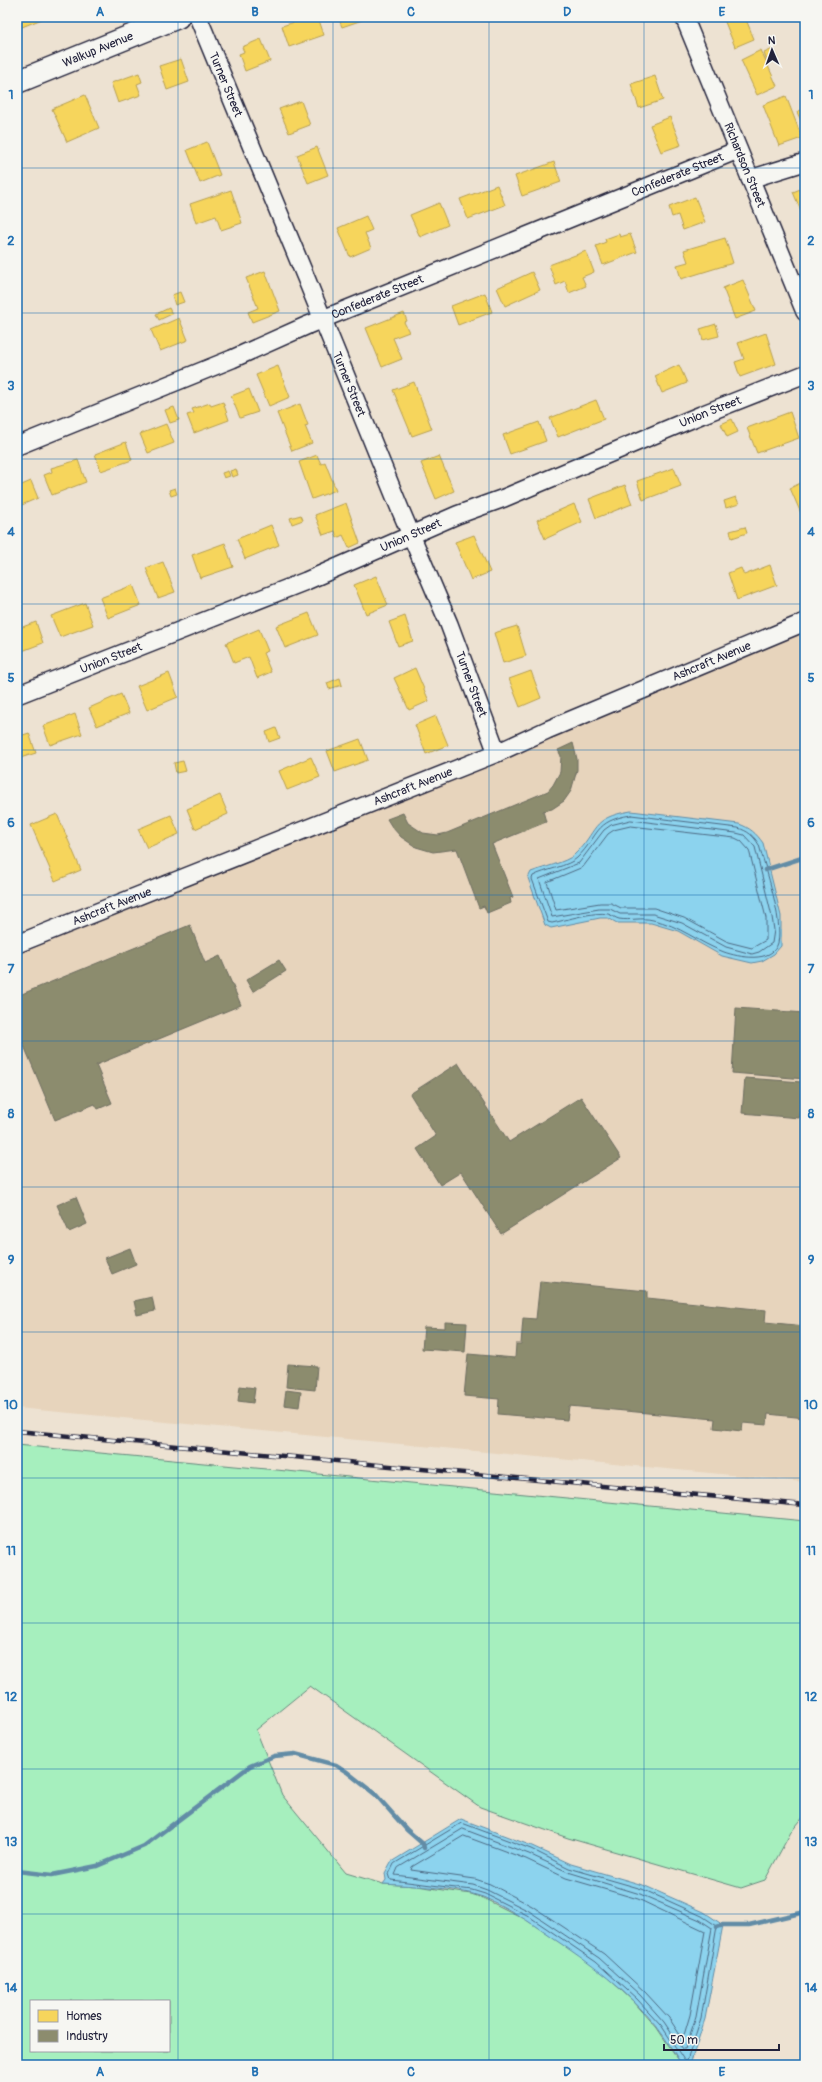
<svg xmlns="http://www.w3.org/2000/svg" width="822" height="2082" font-family="Pangolin,sans-serif">
<style>
.built{fill:#e7d4bc}
.green{fill:#a6efbe;stroke:#64887c;fill-rule:evenodd}
.water{fill:#8cd3ee;stroke:#628ca6}
.homes{fill:#f6d55c;stroke:#b69f52}
.industry{fill:#8c8c6e;stroke:#6c6c5f}
.lines{fill:none;stroke-linecap:round;stroke-linejoin:round}
.shore{stroke:#4c6983;stroke-width:1}
.stream{stroke:#628ca6;stroke-width:4.5}
.street-casing{stroke:#22223b;stroke-width:20}
.secondary-casing{stroke:#22223b;stroke-width:25}
.street{stroke:#f6f6f2;stroke-width:17}
.secondary{stroke:#f6f6f2;stroke-width:22}
.rail-casing{stroke:#22223b;stroke-width:4.5}
.rail{stroke:#f6f6f2;stroke-width:3;stroke-dasharray:9;stroke-linecap:butt}
.grid{fill:none;stroke:#1f6fb2;stroke-width:1;stroke-opacity:0.55}
.labels{text-anchor:middle;stroke-width:4;stroke-linejoin:round;paint-order:stroke}
.street-label{font-size:12px;fill:#22223b;stroke:#f6f6f2}
.neatline{fill:none;stroke:#1f6fb2;stroke-width:1.5}
.grid-label{font-size:13px;text-anchor:middle;font-weight:bold;fill:#1f6fb2}
</style>
<rect width="100%" height="100%" fill="#ede2d2"/>
<filter id="ink" filterUnits="userSpaceOnUse"><feTurbulence type="fractalNoise" baseFrequency=".025" numOctaves="2"/><feDisplacementMap in="SourceGraphic" scale="8" xChannelSelector="R" yChannelSelector="G"/><feConvolveMatrix kernelMatrix="1 2 1 2 8 2 1 2 1" color-interpolation-filters="sRGB"/></filter>
<g filter="url(#ink)">
<path class="built" d="M805,612v870l-788,-74v-458z"/>
<path class="green" d="M17,1445l788,76v294l-14,17 -26,48 -24,8 -173,-50 -88,-31 -170,-121 -54,44 26,65 64,78 37,11 34,2 54,8 12,4 42,21 69,46 40,37 23,26 25,37h-665zM31,2001h138v50h-138z"/>
<path class="water" d="M631,811l108,13c11,4 17,9 24,19l18,73v30l-7,8 -12,7 -10,2 -30,-7 -44,-25 -27,-8h-34l-9,-5h-8l-49,10 -6,-3 -17,-47 3,-6c10,-4 36,-10 43,-17 25,-24 15,-37 57,-44z
M461,1819l71,27 39,18 72,21 61,27 19,13 -18,94 -15,46h-8c-8,-13 -16,-26 -25,-38 -30,-37 -67,-64 -106,-90 -21,-15 -44,-30 -68,-40 -29,-10 -69,-11 -100,-13l3,-4 -1,-7 6,-11z"/>
<path class="homes" d="M17,17h30l-30,12z
M310,17h8l6,18 -35,12 -7,-21z
M338,17h30v1l-26,9z
M723,17h22l9,22 -19,8z
M261,39l9,22 -25,10 -6,-17 5,-2 -2,-5z
M773,49l5,10 -10,5 -4,-11z
M761,50l16,36 -20,9 -16,-35z
M181,59l8,23 -22,8 -8,-24z
M139,73l3,9 -5,2 4,11 -23,8 -7,-20z
M655,76l8,24 -24,8 -8,-24z
M85,95l14,33 -32,14 -15,-33z
M786,96l16,42 -23,8 -16,-41z
M301,101l9,24 -21,8 -10,-24z
M805,108v16l-2,1 -6,-13z
M670,117l11,28 -20,7 -11,-27z
M207,142l13,33 -20,8 -13,-33z
M317,147l11,28 -20,8 -11,-28z
M554,162l7,20 -39,14 -7,-20z
M497,185l8,20 -37,14 -8,-20z
M805,187v34l-12,-29z
M231,190l11,33 -21,7 -5,-14 -20,7 -6,-19z
M695,197l10,25 -22,8 -5,-15 -6,2 -3,-10z
M439,203l9,22 -28,12 -10,-22z
M366,216l6,14 -7,3 6,15 -21,9 -12,-29z
M619,234l1,3 10,-3 7,18 -34,13 -7,-19 10,-4 -1,-3z
M725,238l8,25 -52,16 -4,-14 11,-3 -4,-12z
M586,251l8,21 -12,5 4,9 -17,7 -4,-12 -9,4 -7,-20z
M265,271l15,40 -28,11 -4,-10 10,-4 -12,-30z
M532,272l8,18 -35,16 -8,-18z
M743,280l13,31 -21,8 -12,-31z
M180,292l4,10 -9,3 -3,-10z
M485,293l7,19 -34,13 -7,-19z
M169,308l3,6 -13,6 -3,-6z
M404,313l3,8 -3,1 5,10 -16,6 9,21 -20,8 -16,-39z
M179,318l9,22 -28,11 -9,-21z
M716,324l3,12 -16,4 -3,-11z
M766,333l10,31 -36,13 -5,-15 9,-3 -6,-16z
M679,365l8,18 -25,10 -7,-17z
M278,366l12,31 -21,9 -13,-31z
M414,382l18,47 -20,7 -19,-46z
M249,389l9,23 -18,6 -9,-22z
M596,400l8,19 -46,18 -8,-19z
M223,402l6,18 -35,13 -7,-18 7,-2 -2,-4 18,-6 1,3z
M300,404l8,21 -3,1 7,17 -20,8 -15,-38z
M174,407l5,13 -9,3 -5,-13z
M790,412l9,26 -42,15 -10,-25z
M732,419l6,13 -11,5 -6,-13z
M539,422l7,19 -36,13 -7,-19z
M166,424l8,19 -26,10 -8,-19z
M126,442l6,18 -31,11 -6,-17z
M317,455l4,9 4,-2 11,28 -24,9 -13,-37z
M439,456l15,35 -18,8 -15,-36z
M78,460l8,22 -34,13 -8,-20 8,-3 -1,-4z
M674,468l7,18 -38,14 -6,-19z
M236,469l2,6 -6,2 -2,-6z
M228,471l2,5 -6,2 -2,-5z
M31,481l7,17 -21,9v-20z
M805,481v36l-2,1 -13,-30z
M625,485l7,19 -36,14 -7,-19z
M175,488l2,6 -6,2 -2,-6z
M736,497l3,7 -13,4 -2,-7z
M346,503l14,40 -11,5 -6,-13 -6,3 -2,-7 -12,4 -8,-20z
M574,504l8,18 -37,17 -8,-19z
M301,515l2,5 -11,4 -2,-6z
M271,525l8,20 -34,14 -8,-20z
M745,527l2,6 -15,5 -2,-7z
M474,535l16,37 -19,8 -16,-38z
M225,543l8,24 -33,11 -8,-23z
M163,562l12,30 -17,6 -12,-30z
M770,565l7,20 -40,15 -9,-27 13,-5 3,7z
M376,576l12,29 -22,9 -12,-29z
M133,585l8,20 -33,13 -8,-20z
M85,603l8,22 -33,12 -9,-21z
M309,613l9,22 -33,13 -9,-22z
M405,616l8,25 -15,5 -9,-24z
M36,622l7,21 -26,10v-24z
M517,626l9,30 -23,7 -9,-30z
M259,629l9,22 -5,2 8,19 -14,6 -8,-21 -15,6 -8,-20z
M415,668l14,33 -20,9 -15,-32z
M531,671l10,27 -21,9 -11,-28z
M169,673l9,24 -31,13 -10,-24z
M340,678l2,7 -13,4 -2,-6z
M121,694l8,19 -32,13 -8,-18z
M75,714l7,20 -32,11 -7,-19z
M436,716l12,29 -22,9 -11,-29z
M276,728l4,10 -11,4 -3,-10z
M29,733l7,20 -19,6v-22z
M360,739l8,21 -33,12 -8,-21z
M311,757l9,20 -33,13 -8,-19z
M183,761l3,10 -10,2 -2,-10z
M220,795l8,19 -33,15 -8,-20z
M57,814l24,56 -26,11 -24,-56z
M171,815l8,19 -32,14 -9,-19z"/>
<path class="industry" d="M573,743l4,16v11l-6,21 -7,10 -12,8 -9,2 3,11 -54,22 21,53 -3,1 1,5 -24,10 -3,-7 -5,2 -22,-59 -24,3 -17,-5 -15,-10 -9,-10 -5,-8 16,-6 5,10 15,10 15,2 9,-2 101,-42 5,-6 7,-13 1,-16 -3,-6z
M190,925l15,38 15,-7 21,49 -145,60 16,38 -14,6 -3,-5 -40,16 -38,-91v-33z
M279,960l7,11 -33,21 -7,-12z
M736,1008l69,5v66l-73,-6z
M458,1063l51,79 72,-45 40,61 -120,76 -40,-62 -21,13 -23,-36 19,-13 -26,-42z
M745,1078l57,4 -3,36 -57,-5z
M800,1105l5,1v12l-6,-1z
M76,1197l11,27 -18,8 -12,-27z
M130,1248l6,16 -24,10 -7,-16z
M540,1281l107,10v7l119,12 -1,12 40,4v92l-37,-4 -1,11 -24,-2 -1,8 -28,-3 1,-9 -146,-13 -2,14 -69,-6 1,-15 -35,-3 4,-42 47,4 1,-14h5l2,-26 13,1z
M152,1297l3,14 -18,4 -3,-14z
M445,1322l22,1 -2,29 -43,-3 2,-22 21,1z
M288,1364l29,2 -2,24 -29,-3z
M240,1386l15,2 -2,15 -15,-2z
M286,1390l15,2 -2,15 -15,-2z"/>
<g class="lines">
<path class="shore" d="M631,815l107,13c10,3 16,8 21,17 7,25 24,74 19,98 -6,21 -40,14 -54,9 -25,-9 -45,-27 -71,-32 -11,-3 -23,1 -34,-1 -4,-1 -7,-4 -11,-5 -14,-3 -41,6 -56,9l-4,-1 -16,-43 1,-3c11,-6 36,-10 44,-18 23,-23 16,-37 54,-43z
M631,820l105,13 8,2 11,12 17,70 2,13 -2,13 -13,9 -7,2 -26,-7 -44,-24 -29,-9h-33l-10,-5h-11l-47,8 -13,-38 40,-16 25,-33 7,-5z
M631,826l104,12 6,3 8,9 17,68v22l-14,8 -24,-6 -44,-24 -30,-10h-33l-10,-5h-11l-44,7 -9,-28 36,-15 25,-33 6,-4z
M462,1823l69,26 38,19 73,21 60,27 15,10 -16,92 -14,43 -3,-1 -23,-35 -24,-26 -41,-37 -69,-47 -42,-21 -13,-4 -81,-10 -2,-6 5,-10z
M463,1829l66,25 39,18 72,22 60,26 12,8 -16,89 -11,32h-3l-18,-27 -24,-27 -41,-37 -70,-47 -42,-21 -14,-5 -78,-10 3,-7z
M464,1836l62,23 40,19 72,21 67,32 -15,84 -6,20h-4l-11,-17 -24,-26 -41,-38 -72,-48 -42,-22 -15,-5 -64,-9 1,-3z"/>
<path class="stream" d="M765,870l40,-13
M17,1871l35,4 45,-9 47,-20 106,-80 24,-10 21,-2 41,11 11,7 29,23 31,35 16,14 1,4
M717,1927l6,-2h26l56,-13"/>
<g class="street-casing">
<g id="street">
<path id="s1" d="M198,17l108,261 94,231 49,115 48,129"/>
<path id="s2" d="M684,17l121,295"/>
<path d="M750,179l55,-17"/>
<path id="s3" d="M17,446l215,-87 76,-34 430,-175"/>
<path id="s4" d="M17,695l289,-114 151,-66 47,-17 197,-83 104,-41"/>
<path id="s5" d="M17,944l480,-191 50,-23 258,-108"/>
</g>
</g>
<g class="secondary-casing">
<g id="secondary">
<path id="s6" d="M17,82l161,-65"/>
</g>
</g>
<use href="#street" class="street"/>
<use href="#secondary" class="secondary"/>
<g class="rail-casing">
<path id="rail" d="M17,1431l788,74"/>
</g>
<use href="#rail" class="rail"/>
</g>
</g>
<path class="grid" d="M178,17v2048M333,17v2048M489,17v2048M644,17v2048M17,168h788M17,313h788M17,459h788M17,604h788M17,750h788M17,895h788M17,1041h788M17,1187h788M17,1332h788M17,1478h788M17,1623h788M17,1769h788M17,1914h788"/>
<g class="labels">
<g class="street-label">
<text dy="4" stroke="none"><textPath href="#s6" startOffset="87">Walkup Avenue</textPath></text>
<text dy="4" stroke="none"><textPath href="#s1" startOffset="73">Turner Street</textPath></text>
<text dy="4" stroke="none"><textPath href="#s2" startOffset="160">Richardson Street</textPath></text>
<text dy="4" stroke="none"><textPath href="#s3" startOffset="714">Confederate Street</textPath></text>
<text dy="4" stroke="none"><textPath href="#s3" startOffset="390">Confederate Street</textPath></text>
<text dy="4" stroke="none"><textPath href="#s1" startOffset="397">Turner Street</textPath></text>
<text dy="4" stroke="none"><textPath href="#s4" startOffset="749">Union Street</textPath></text>
<text dy="4" stroke="none"><textPath href="#s4" startOffset="425">Union Street</textPath></text>
<text dy="4" stroke="none"><textPath href="#s4" startOffset="101">Union Street</textPath></text>
<text dy="4" stroke="none"><textPath href="#s5" startOffset="750">Ashcraft Avenue</textPath></text>
<text dy="4" stroke="none"><textPath href="#s1" startOffset="721">Turner Street</textPath></text>
<text dy="4" stroke="none"><textPath href="#s5" startOffset="426">Ashcraft Avenue</textPath></text>
<text dy="4" stroke="none"><textPath href="#s5" startOffset="102">Ashcraft Avenue</textPath></text>
</g>
</g>
<rect width="822" height="2082" fill="none" stroke="#f6f6f2" stroke-width="44"/>
<rect x="30" y="2000" width="140" height="52" fill="#f6f6f2" stroke="#a1a1a9"/>
<rect x="38" y="2010" width="20" height="12" fill="#f6d55c" stroke="#a1a1a9"/>
<text x="66" y="2020" font-size="12" fill="#22223b">Homes</text>
<rect x="38" y="2030" width="20" height="12" fill="#8c8c6e" stroke="#a1a1a9"/>
<text x="66" y="2040" font-size="12" fill="#22223b">Industry</text>
<g transform="translate(772 50) rotate(358)" stroke="#f6f6f2" stroke-width="3" paint-order="stroke">
<path d="M0-3L7 15L0 10L-7 15Z" fill="#22223b"/>
<text y="-6" font-size="11" font-weight="bold" text-anchor="middle" fill="#22223b">N</text>
</g>
<path d="M664 2044v6h115v-6" fill="none" stroke="#22223b" stroke-width="2"/>
<text x="670" y="2044" font-size="12" fill="#22223b" stroke="#f6f6f2" stroke-width="3" paint-order="stroke">50 m</text>
<rect x="22" y="22" width="778" height="2038" class="neatline"/>
<g class="grid-label">
<text x="100" y="16">A</text>
<text x="255" y="16">B</text>
<text x="411" y="16">C</text>
<text x="567" y="16">D</text>
<text x="722" y="16">E</text>
<text x="11" y="99">1</text>
<text x="811" y="99">1</text>
<text x="11" y="245">2</text>
<text x="811" y="245">2</text>
<text x="11" y="390">3</text>
<text x="811" y="390">3</text>
<text x="11" y="536">4</text>
<text x="811" y="536">4</text>
<text x="11" y="682">5</text>
<text x="811" y="682">5</text>
<text x="11" y="827">6</text>
<text x="811" y="827">6</text>
<text x="11" y="973">7</text>
<text x="811" y="973">7</text>
<text x="11" y="1118">8</text>
<text x="811" y="1118">8</text>
<text x="11" y="1264">9</text>
<text x="811" y="1264">9</text>
<text x="11" y="1409">10</text>
<text x="811" y="1409">10</text>
<text x="11" y="1555">11</text>
<text x="811" y="1555">11</text>
<text x="11" y="1701">12</text>
<text x="811" y="1701">12</text>
<text x="11" y="1846">13</text>
<text x="811" y="1846">13</text>
<text x="11" y="1992">14</text>
<text x="811" y="1992">14</text>
<text x="100" y="2076">A</text>
<text x="255" y="2076">B</text>
<text x="411" y="2076">C</text>
<text x="567" y="2076">D</text>
<text x="722" y="2076">E</text>
</g>
</svg>
